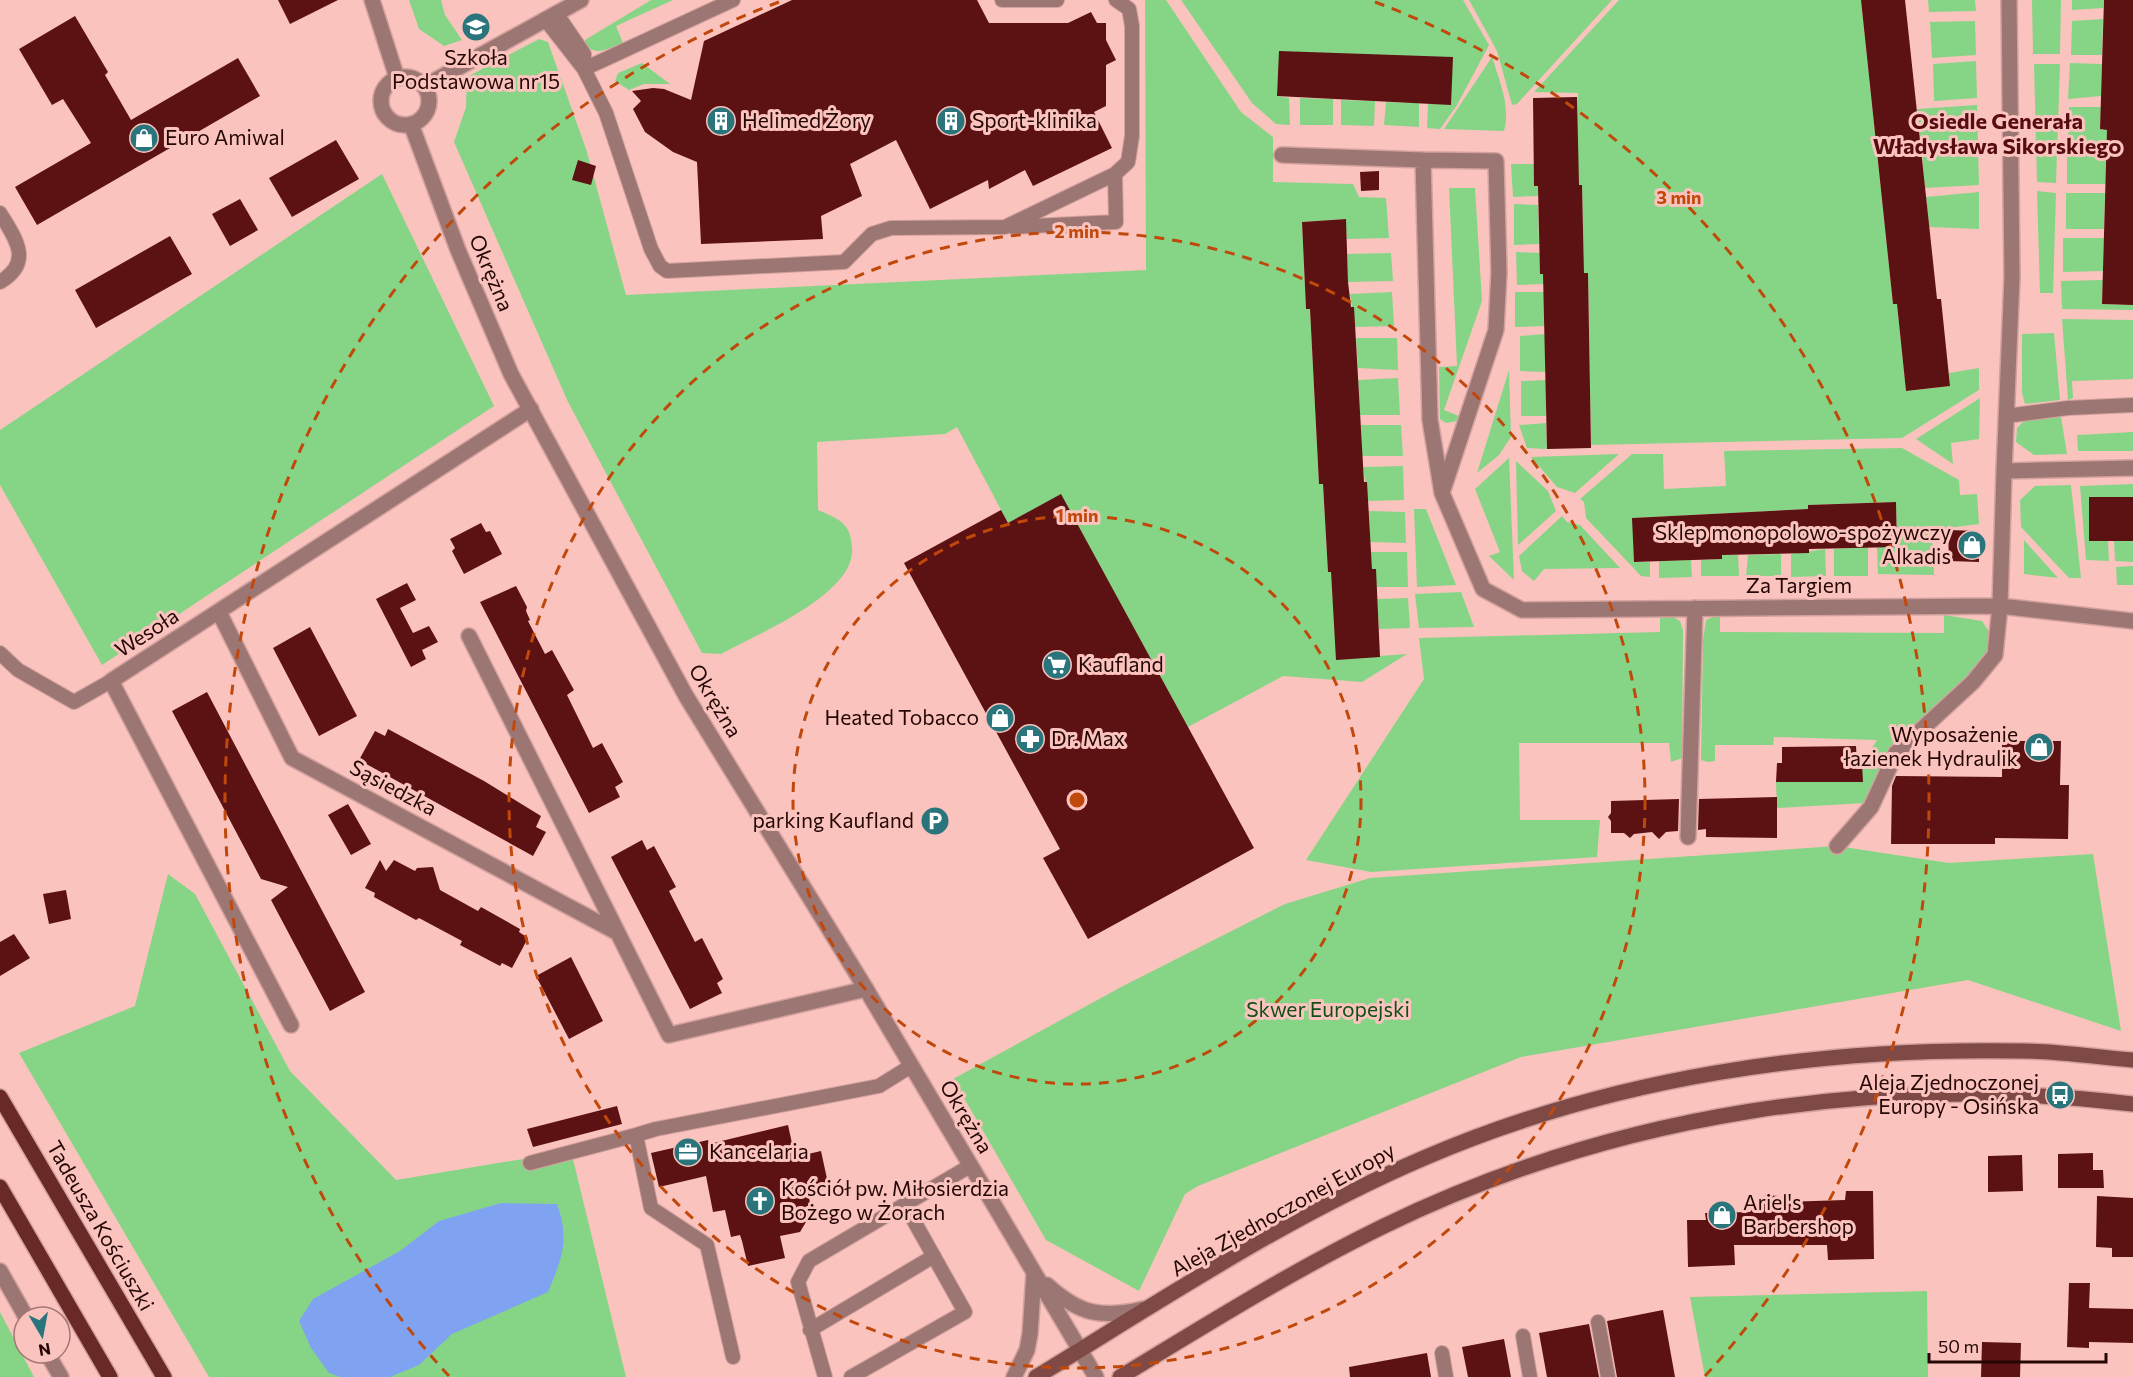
<svg xmlns="http://www.w3.org/2000/svg" width="2133" height="1377" font-family="Commissioner,sans-serif">
<style>
.green{fill:#86d587}
.water{fill:#7fa3f1}
.building{fill:#5c1113}
.lines{fill:none;stroke-linecap:round;stroke-linejoin:round}
.service-casing{stroke:#d3a19d;stroke-width:16}
.minor-casing{stroke:#d3a19d;stroke-width:18}
.tertiary-casing{stroke:#d3a19d;stroke-width:18}
.secondary-casing{stroke:#d3a19d;stroke-width:18}
.primary-casing{stroke:#d3a19d;stroke-width:18}
.service{stroke:#9c7673;stroke-width:14}
.minor{stroke:#9c7673;stroke-width:15}
.tertiary{stroke:#9c7673;stroke-width:15}
.secondary{stroke:#7f4a46;stroke-width:15}
.primary{stroke:#682927;stroke-width:15}
.ring{fill:none;stroke:#c1480b;stroke-width:3;stroke-dasharray:10 8}
.labels{text-anchor:middle;stroke-width:6;stroke-linejoin:round;paint-order:stroke}
.poi-label{font-size:21px;fill:#240605;stroke:#fac3be;text-anchor:start}
.street-label{font-size:21px;fill:#240605;stroke:#fac3be}
.park-label{font-size:21px;fill:#0f4f16;stroke:#fac3be}
.neighbourhood-label{font-size:22px;font-weight:bold;fill:#580c10;stroke:#fac3be}
.centre{fill:#c1480b;stroke:#fac3be;stroke-width:3}
.ring-label{font-size:18px;text-anchor:middle;font-weight:bold;fill:#c1480b;stroke:#fac3be;stroke-width:6;stroke-linejoin:round;paint-order:stroke}
</style>
<rect width="100%" height="100%" fill="#fac3be"/>
<path class="green" d="M409,0h32l4,15 17,25 -18,6 -25,-17z
M651,0h22l-57,26 7,17c-15,5 -26,14 -38,2v-5z
M1145,0h21l75,112 32,25v45l80,2 6,13 27,1 3,40 -42,1 -2,-20 -43,3 4,87h4l9,175h4l5,88h3l6,87 70,-5 -45,28 -79,-6 -95,51 -127,-232 -53,28 -51,-96 -12,7 -128,8 1,68c21,9 33,13 34,38 4,46 -95,86 -131,106l-19,-1 -134,-251 -114,-260 12,-35 1,-30 72,-38 9,3 39,110 39,143 520,-25z
M1181,0h282l26,45 -32,60 -17,24 -13,-1 1,-24h23l-171,-53 -3,45 12,2 1,27 -14,-1 -24,-21z
M1469,0h143l-95,104 -5,1 -15,-54z
M1619,0h242l32,304h4l9,87 44,-5 -1,-13 30,-5v22l-77,48 -311,7 -3,-172h-4l-2,-87 -6,-1 2,-92 -44,-1z
M1928,0h47l1,11 -47,1z
M2032,0h29l-1,54h-27z
M2072,0h32l-1,8 -31,2z
M2103,19l-1,36h-31l1,-34z
M1975,21l1,34 -44,3 -2,-36z
M1492,57c7,23 19,49 12,74l-60,-2z
M1976,61l1,37 -43,3 -1,-37z
M642,63l28,21h-26l-15,6 -14,-9 3,-8z
M2070,63l32,1 -1,32 -33,3z
M2034,64h26l-4,119 -19,-1z
M1300,98l33,1v26h-33z
M1341,100l34,1 -1,25 -33,-1z
M1386,102l33,1v24l-35,-2z
M1977,105l1,36 -57,5 -4,-37z
M2069,107h32l-1,22 8,1 -1,12 -39,2z
M1978,149l1,36 -54,3 -3,-34z
M2107,151l-1,33h-39v-32z
M1511,164h23v22h4v10l-25,1z
M382,174l112,232 -392,259 -102,-180v-55z
M1449,188h26l7,113 -38,109 15,6 -2,5 -11,2 -6,-4 -1,-52 18,-1z
M2037,191l19,2 -3,100h-13z
M1979,192v37l-50,-2 -3,-30z
M2066,193h39l-1,36h-38z
M1514,204l24,1 1,39 -25,1z
M2063,238h41l-1,33 -40,1z
M1516,252l24,1v20l3,1 1,10 -27,1z
M1391,253l2,28 -45,1 -1,-28z
M2103,280l-1,24 31,1v5l-71,-1 -1,-28z
M1392,292l2,34 -39,1 -5,-33z
M1515,292h29l1,34 -30,1z
M2062,319l71,1v59l-61,2 1,17 -5,2z
M2054,333l6,67 -35,4 -3,-11v-59z
M1545,334v38l-25,-1v-35z
M1356,338h41l1,32 -40,-2z
M1509,370l2,67 -12,18 -22,18z
M1398,378l2,37h-40l-2,-35z
M1546,380v36h-25v-35z
M1980,398l-1,41 -28,4 2,21 -37,-25z
M2061,417l6,37 -33,1 -18,-13 1,-14 7,-7z
M1546,423l1,26 -20,-1 -8,-23z
M1361,425h40l2,31h-41z
M2133,432v19h-55l-1,-16z
M1902,448l57,32 1,15 17,-1 2,30 -47,6 2,45 -56,-1 -1,-27 20,-1 -1,-44 -88,3v4l-175,9 1,44h16v15l-9,-1 -55,-58 -2,-16 -4,-3 52,-45h31l1,35 62,-3 -2,-35z
M1619,454l-44,39 -18,-6 -26,-30z
M1509,458l5,122 -25,-24 11,-4 -25,-63z
M1516,461l32,30 8,20 -38,34z
M1403,466l1,34 -36,1 -5,-34z
M2133,484v13h-44v43l19,1 1,20 -23,-1 -6,-74z
M2071,485l10,93h-12l-48,-51 -1,-27 15,-14z
M1414,509h12l30,76 -39,2z
M1369,511l36,1 1,31 -36,-1z
M1562,516l5,6 13,3 40,43 -76,1 -10,12 -12,-10 -3,-15z
M2024,540l34,38 -34,-4z
M2114,541h19v21l-18,-1z
M1868,547v29h-34v-27z
M1825,549l1,27 -35,1v-23z
M1371,552h36l1,35h-31l-5,-18z
M1781,554v22h-35l2,-21z
M1722,555h16l1,21h-38v-16l20,-1z
M1691,560l1,17 -33,1v-17z
M2133,566v19h-16l-1,-18z
M1461,592l13,35 -55,1 -4,-34z
M1408,598l2,30 -31,1 -2,-30z
M1720,614v18l224,1v-18l38,6 8,12 1,14 -10,19 -89,82 -26,55 -89,5 -1,-26h86v-19l15,-23 -103,-3 -1,8h-58v16l-7,1 -7,-2 2,-120 3,-20z
M1673,617l7,4 3,9 -1,128 -11,4 -2,-19h-150l1,77h80l-3,37 -226,15 -65,-12 118,-181 -5,-41 241,-6v-14z
M1837,846l112,17 144,-9 28,177 -153,-51 -447,77 -323,129 -13,8 -46,97 -93,-51 -93,-161 170,-93 162,-82 85,-26z
M168,874l27,20 95,177 106,109 175,-29 55,226h-417l-190,-324 116,-47z
M1927,1291l1,86h-223l-15,-80z
M0,1312l34,65h-34z"/>
<path class="water" d="M501,1203l56,1c13,36 5,54 -9,88l-96,42 -33,31 -29,12h-50l-11,-4 -18,-25 -12,-27 14,-22 87,-48 39,-30z"/>
<path class="building" d="M278,0h60l-48,24z
M792,0h185l12,23h79l23,-11 6,11h9v17l10,20 -10,5v41l-12,6 18,36 -79,38 -8,-16 -36,19 -1,-9 -58,29 -34,-69 -46,24 12,32 -41,20 2,23 -122,5 -4,-82 -24,-10 -28,-20 -12,-23 8,-8 -9,-10 21,-3 11,1 27,11 13,-59z
M1861,0h44l32,299h4l9,87 -44,5 -9,-87h-4z
M2104,0h29v305l-31,-1 5,-174 -7,-1z
M75,16l33,56 -3,3 26,45 107,-62 22,38 -223,129 -22,-38 76,-44 -28,-44 -11,6 -33,-56z
M1279,51l174,6 -2,48 -174,-9z
M1577,97l2,88h3l2,88h4l3,175 -44,1 -4,-175h-3l-2,-88h-4l-1,-88z
M336,140l23,39 -67,38 -23,-39z
M578,160l18,6 -5,19 -19,-5z
M1379,171v19l-18,1 -1,-19z
M240,199l18,31 -28,16 -18,-32z
M1346,219l2,63 3,25h3l10,175h3l5,87h4l4,88 -44,3 -5,-88h-3l-5,-88h-4l-9,-175h-4l-4,-87z
M170,236l22,38 -96,54 -21,-38z
M1061,494l193,354 -166,91 -45,-81 17,-9 -156,-286 97,-53 7,13z
M2089,497h44v44h-44z
M1896,502l1,45 -88,2v4l-87,2v4l-88,3 -2,-44 176,-9v-4z
M481,523l5,9 4,-1 12,23 -38,20 -12,-23 3,-3 -5,-9z
M1948,530l30,1 1,31 -30,-1z
M407,583l9,17 -16,8 13,25 16,-7 9,16 -16,8 4,9 -15,8 -35,-68z
M516,586l11,21 -1,4 4,9 -2,1 17,33 7,-4 22,40 -7,5 26,53 9,-5 21,39 -8,5 5,10 -31,16 -109,-211z
M310,627l47,89 -38,20 -46,-88z
M207,692l158,300 -35,19 -59,-111 17,-13 -27,-8 -89,-168z
M388,729l96,52 57,35 -5,11 10,5 -13,24 -174,-96 16,-29 10,5z
M2002,741h59l-1,44h9l-1,54 -73,-1v6h-104l1,-58 4,-10 106,1z
M1856,746l1,17h5l1,19h-87l1,-19h5v-16z
M1777,797v41l-71,-1v-8l-8,1 1,-31z
M1679,799l-1,32 -12,1 -7,7 -7,-7 -18,2 -4,4 -6,-5h-13v-12l-3,-4 3,-4v-12z
M348,804l23,40 -20,11 -23,-40z
M642,840l5,10 7,-4 22,41 -7,4 5,10 21,41 7,-4 21,41 -6,4 5,10 -32,16 -79,-152z
M380,860l6,11 8,-11 21,11 2,-3 16,-1 7,23 38,21 3,-4 39,22 -1,3 9,6 -16,30 -10,-5 -2,3 -40,-21 2,-4 -43,-23 -3,2 -42,-23 1,-4 -10,-5z
M66,890l5,29 -22,5 -6,-30z
M14,934l16,24 -30,18v-34z
M571,957l32,64 -34,18 -33,-63z
M617,1106l5,18 -89,23 -6,-18z
M788,1125l7,32 26,-6 8,37 -21,5 4,19 -12,20 -20,4 5,22 -37,8 -6,-25 -2,-6 -9,2 -6,-27 -12,2 -7,-36 -47,11 -8,-34 57,-13 1,4z
M2093,1153v17h10l1,18h-46v-34z
M2022,1155l1,36 -35,1v-36z
M1846,1191h27l1,68 -46,1 -1,-15h-93l1,20 -47,2 -1,-47h19l-1,-7 45,-1 15,-17 13,1 5,6 62,-2z
M2097,1196l36,2v59h-21v-9l-16,-1z
M2069,1283h21l-1,25 44,1v34l-44,-1v6l-22,-1z
M1663,1310l12,67h-58l-10,-56z
M1589,1324l10,53h-52l-8,-44z
M1504,1339l7,38h-43l-6,-30z
M1982,1342l39,1 -1,34h-39z
M1427,1353l4,24h-81l-1,-10z"/>
<g class="lines">
<g class="service-casing">
<path id="service" d="M733,0l-149,69 22,44 45,136 9,17 7,5 177,-9 28,-28 19,-6 114,-1 110,-53 13,-12 4,-26v-110l-3,-17 -13,-9
M1002,0h55
M545,19l39,50v-15l-28,-41
M0,213c15,25 34,49 0,69
M1013,227l103,-5 -1,-48
M2006,416l62,-8 65,-3
M0,653l18,17 56,32 37,-21
M636,1135l20,-6 223,-43 32,-20
M530,1163l106,-28 15,73 56,37 26,112
M1598,1322l10,55
M810,1330l124,-74
M1523,1336l7,41
M1442,1353l4,24
M825,1377l-27,-95 11,-21 161,-95
M851,1377l114,-65 -60,-107"/>
</g>
<g class="minor-casing">
<path id="minor" d="M425,86l156,-86
M1282,155l141,5 7,260 12,73 41,96 39,21 478,-4 133,15
M1423,160l73,1 3,111 -3,58 -53,160
M2004,471l8,-194 -3,-277
M219,612l73,146 326,175
M469,636l200,399 197,-46
M1688,837l7,-229
M1837,846l34,-39 25,-54 77,-71 22,-27 5,-49 4,-135 129,-3
M291,1025l-180,-344 420,-272
M0,1271l26,46
M47,1353l14,24"/>
</g>
<g class="tertiary-casing">
<path id="tertiary" d="M372,0l25,78
M381 101a24 24 0 1 1 48 0a24 24 0 1 1-48 0Z
M411,124l47,126 53,124 175,322 180,293 230,388
M1047,1285c32,29 54,34 96,24
M1014,1377l13,-27 3,-16 4,-61"/>
</g>
<g class="secondary-casing">
<path id="secondary" d="M1036,1377c126,-77 252,-161 388,-219 188,-81 395,-111 598,-107 37,0 74,6 111,9
M1120,1377c86,-52 172,-106 262,-150 231,-113 496,-154 751,-123"/>
</g>
<g class="primary-casing">
<path id="primary" d="M0,1097l164,280
M0,1187l110,190"/>
</g>
<use href="#service" class="service"/>
<use href="#minor" class="minor"/>
<use href="#tertiary" class="tertiary"/>
<use href="#secondary" class="secondary"/>
<use href="#primary" class="primary"/>
</g>
<g class="ring">
<circle cx="1077" cy="800" r="284"/>
<circle cx="1077" cy="800" r="568"/>
<path d="M449 1376A852 852 0 0 1 779 2M1375 2A852 852 0 0 1 1705 1376"/>
</g>
<defs>
<g id="school-disc" transform="scale(1.5)"><circle r="9.5" fill="#2a747b" stroke="#fac3be"/><path d="M0-5L7-2L0 1L-7-2ZM-4 1L0 2.5L4 1V4Q0 6-4 4Z" fill="#fff"/></g>
<g id="building-disc" transform="scale(1.5)"><circle r="9.5" fill="#2a747b" stroke="#fac3be"/><path d="M-4-6H4V6H1V3H-1V6H-4ZM-2.5-4.3h1.7v1.8h-1.7ZM.8-4.3h1.7v1.8H.8ZM-2.5-1h1.7V.8h-1.7ZM.8-1h1.7V.8H.8Z" fill="#fff"/></g>
<g id="shop-disc" transform="scale(1.5)"><circle r="9.5" fill="#2a747b" stroke="#fac3be"/><path d="M-5-2.5h2.3a2.7 3.5 0 0 1 5.4 0H5L5.5 6h-11ZM-1.5-2.5h3a1.5 2.3 0 0 0-3 0Z" fill="#fff"/></g>
<g id="supermarket-disc" transform="scale(1.5)"><circle r="9.5" fill="#2a747b" stroke="#fac3be"/><path d="M-6-5.5h2.5l.6 2H6L4.5 2H-2.5L-4.4-4H-6ZM-1.5 3.2a1.3 1.3 0 1 0 .1 0ZM3 3.2a1.3 1.3 0 1 0 .1 0Z" fill="#fff"/></g>
<g id="pharmacy-disc" transform="scale(1.5)"><circle r="9.5" fill="#2a747b" stroke="#fac3be"/><path d="M-2-6h4v4h4v4h-4v4h-4v-4h-4v-4h4Z" fill="#fff"/></g>
<g id="parking-disc" transform="scale(1.5)"><circle r="9.5" fill="#2a747b" stroke="#fac3be"/><path d="M-3.5-5.5H1a3.5 3.5 0 0 1 0 7H-1V5.5H-3.5ZM-1-3.4V-.6H.8a1.4 1.4 0 0 0 0-2.8Z" fill="#fff"/></g>
<g id="bus-disc" transform="scale(1.5)"><circle r="9.5" fill="#2a747b" stroke="#fac3be"/><path d="M-5-6H5V4H4V6H2V4H-2V6H-4V4H-5ZM-3.5-4V0h7V-4ZM-3.5 1.2v1.5H-2V1.2ZM2 1.2v1.5H3.5V1.2Z" fill="#fff"/></g>
<g id="office-disc" transform="scale(1.5)"><circle r="9.5" fill="#2a747b" stroke="#fac3be"/><path d="M-6-3h4V-5.5h4V-3h4V5H-6ZM-1-4.5V-3h2v-1.5ZM-6 0V1H6V0Z" fill="#fff"/></g>
<g id="church-disc" transform="scale(1.5)"><circle r="9.5" fill="#2a747b" stroke="#fac3be"/><path d="M-1.2-6h2.4v3.5h3.3v2.4h-3.3V6h-2.4V-.1h-3.3v-2.4h3.3Z" fill="#fff"/></g>
</defs>
<g fill-rule="evenodd">
<use href="#school-disc" x="476" y="27"/>
<use href="#building-disc" x="721" y="121"/>
<use href="#building-disc" x="951" y="121"/>
<use href="#shop-disc" x="144" y="138"/>
<use href="#shop-disc" x="1972" y="545"/>
<use href="#supermarket-disc" x="1057" y="665"/>
<use href="#shop-disc" x="1000" y="718"/>
<use href="#pharmacy-disc" x="1030" y="739"/>
<use href="#shop-disc" x="2039" y="747"/>
<use href="#parking-disc" x="935" y="821"/>
<use href="#bus-disc" x="2060" y="1095"/>
<use href="#office-disc" x="688" y="1152"/>
<use href="#church-disc" x="760" y="1201"/>
<use href="#shop-disc" x="1722" y="1215"/>
</g>
<g class="labels">
<g class="poi-label">
<text x="476" y="65" text-anchor="middle">Szkoła<tspan x="476" dy="24">Podstawowa nr15</tspan></text>
<text x="742" y="128">Helimed Żory</text>
<text x="972" y="128">Sport-klinika</text>
<text x="165" y="145">Euro Amiwal</text>
<text x="1951" y="540" text-anchor="end">Sklep monopolowo-spożywczy<tspan x="1951" dy="24">Alkadis</tspan></text>
<text x="1078" y="672">Kaufland</text>
<text x="979" y="725" text-anchor="end">Heated Tobacco</text>
<text x="2018" y="742" text-anchor="end">Wyposażenie<tspan x="2018" dy="24">łazienek Hydraulik</tspan></text>
<text x="1051" y="746">Dr. Max</text>
<text x="914" y="828" text-anchor="end">parking Kaufland</text>
<text x="2039" y="1090" text-anchor="end">Aleja Zjednoczonej<tspan x="2039" dy="24">Europy - Osińska</tspan></text>
<text x="709" y="1159">Kancelaria</text>
<text x="781" y="1196">Kościół pw. Miłosierdzia<tspan x="781" dy="24">Bożego w Żorach</tspan></text>
<text x="1743" y="1210">Ariel's<tspan x="1743" dy="24">Barbershop</tspan></text>
</g>
<g class="street-label">
<text transform="translate(491 273) rotate(67)" y="7">Okrężna</text>
<text x="1799" y="593">Za Targiem</text>
<text transform="translate(147 633) rotate(-33)" y="7">Wesoła</text>
<text transform="translate(715 701) rotate(59)" y="7">Okrężna</text>
<text transform="translate(393 788) rotate(28)" y="7">Sąsiedzka</text>
<text transform="translate(966 1117) rotate(59)" y="7">Okrężna</text>
<text transform="translate(1283 1210) rotate(-29)" y="7">Aleja Zjednoczonej Europy</text>
<text transform="translate(100 1226) rotate(60)" y="7">Tadeusza Kościuszki</text>
</g>
<g class="park-label">
<text x="1328" y="1017">Skwer Europejski</text>
</g>
<g class="neighbourhood-label">
<text x="1997" y="129">Osiedle Generała<tspan x="1997" dy="25">Władysława Sikorskiego</tspan></text>
</g>
</g>
<circle cx="1077" cy="800" r="9" class="centre"/>
<g class="ring-label">
<text x="1679" y="204">3 min</text>
<text x="1077" y="238">2 min</text>
<text x="1077" y="522">1 min</text>
</g>
<g transform="translate(42 1335) rotate(170)"><circle r="28" fill="#fac3be" stroke="#a47774" stroke-width="1.5"/>
<path d="M0-4.5L10 22L0 15L-10 22Z" fill="#2a747b"/>
<text y="-9" font-size="16" font-weight="bold" text-anchor="middle" fill="#240605">N</text>
</g>
<path d="M1929 1353v9h177v-9" fill="none" stroke="#240605" stroke-width="3"/>
<text x="1938" y="1353" font-size="18" fill="#240605" stroke="#fac3be" stroke-width="4.5" paint-order="stroke">50 m</text>
</svg>
